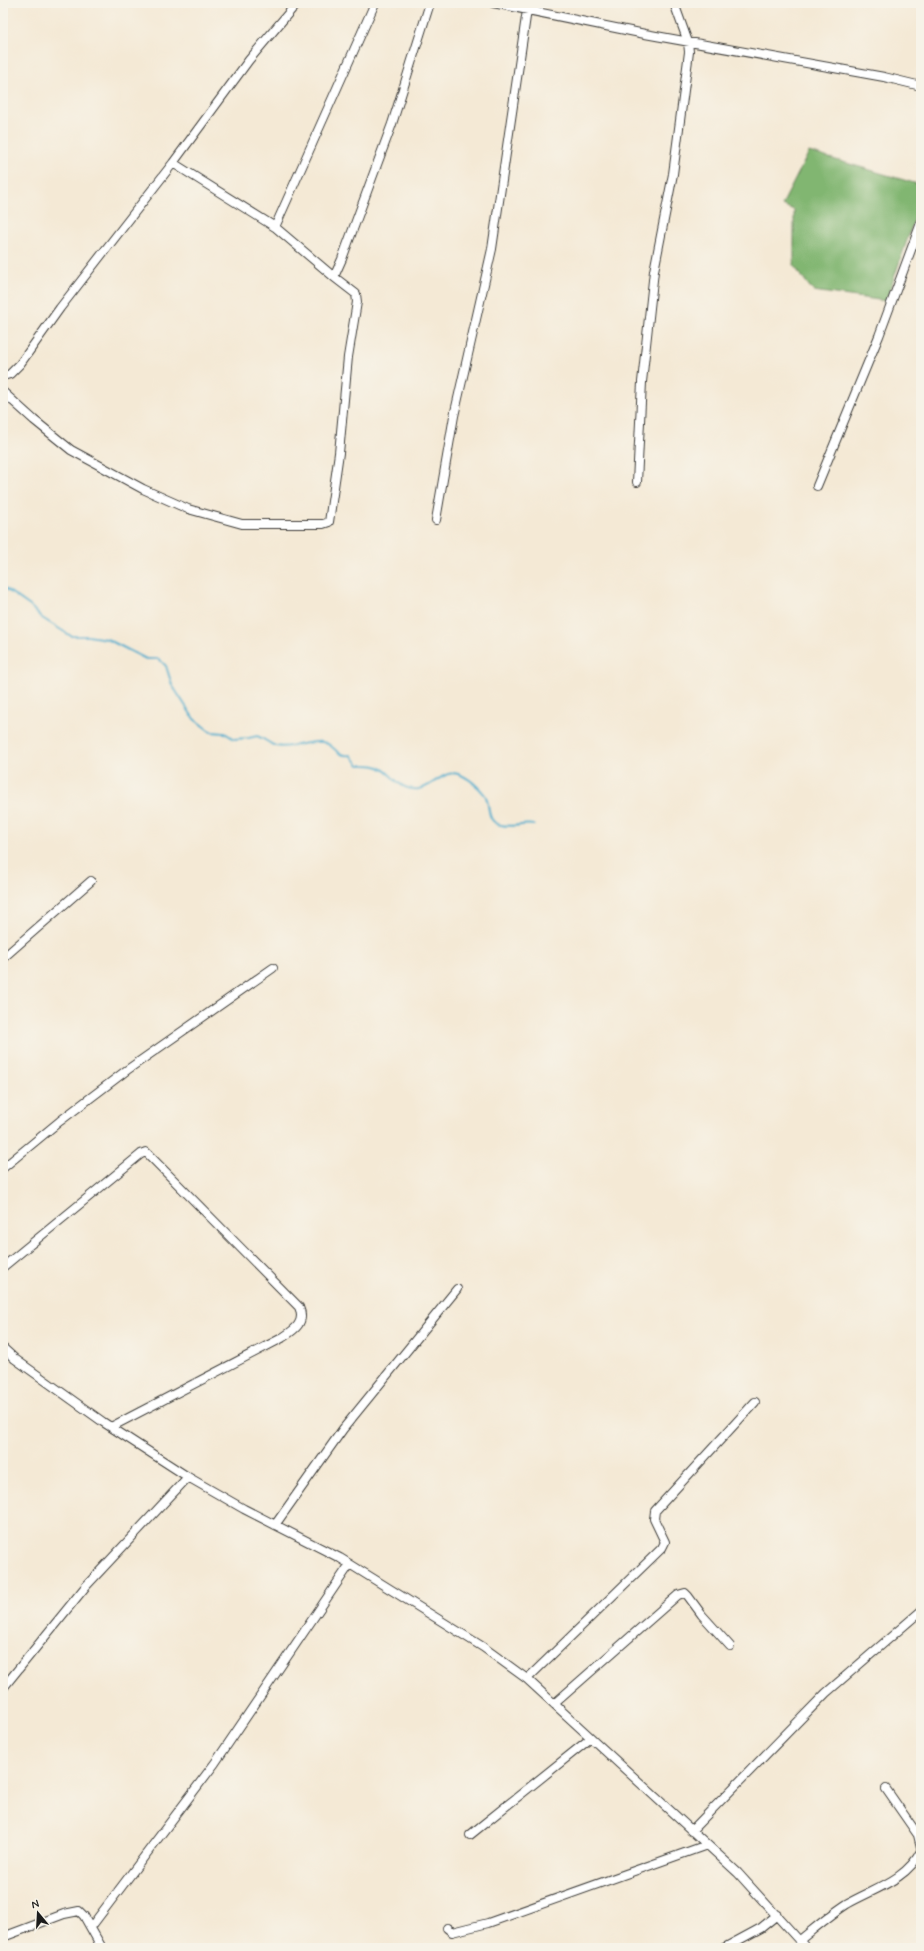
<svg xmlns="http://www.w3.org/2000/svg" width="924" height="1951" font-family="Mynerve,sans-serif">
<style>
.forest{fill:#81b671;stroke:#4e6946}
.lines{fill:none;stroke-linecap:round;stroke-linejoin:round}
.stream{stroke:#50adce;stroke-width:2}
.street-casing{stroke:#3c3b38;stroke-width:10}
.street{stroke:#fff;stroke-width:8}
</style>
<rect width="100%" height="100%" fill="#f7f3e8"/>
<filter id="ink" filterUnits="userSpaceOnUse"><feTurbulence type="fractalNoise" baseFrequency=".025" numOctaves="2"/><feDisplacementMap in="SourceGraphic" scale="8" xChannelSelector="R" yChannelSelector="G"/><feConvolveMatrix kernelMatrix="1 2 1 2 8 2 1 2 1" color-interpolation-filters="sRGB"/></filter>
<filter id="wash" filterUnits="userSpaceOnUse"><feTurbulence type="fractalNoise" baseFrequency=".012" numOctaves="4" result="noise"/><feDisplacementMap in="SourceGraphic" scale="16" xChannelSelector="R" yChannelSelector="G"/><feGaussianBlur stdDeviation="0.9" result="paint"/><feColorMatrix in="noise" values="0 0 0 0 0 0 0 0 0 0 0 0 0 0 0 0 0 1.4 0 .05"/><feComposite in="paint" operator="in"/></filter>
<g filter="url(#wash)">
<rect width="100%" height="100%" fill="#f4e9d5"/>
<path class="forest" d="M809,152l112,33v15l-35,101 -73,-10 -19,-25v-56l-12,-5z"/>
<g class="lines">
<path class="stream" d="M3,587l27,19 12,12 29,18h17l19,3 39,20h13l7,7 6,19 22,34 17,13 14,1 9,6 15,-1 8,-2c6,2 13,8 19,10 13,4 32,-6 46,-4 14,2 12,15 29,13l8,10c7,0 16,-1 22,3 13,7 18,23 38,21 12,-1 26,-20 39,-15 10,3 21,13 27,21 6,10 0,27 16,30 11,3 22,-2 33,0"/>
</g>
</g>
<g filter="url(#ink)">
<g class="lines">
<g class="street-casing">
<path id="street" d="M493,3l152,31 239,43 37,9
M173,163l102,64
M334,277l-59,-50 100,-224
M3,376l7,-2 10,-10 40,-56 113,-145 76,-103 48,-57
M3,392l31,28 37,30 72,39 45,20 54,15h81l6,-2 10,-69 9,-96 9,-55 -1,-8 -22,-17 8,-18 50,-135 38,-121
M637,482l5,-100 12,-111 19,-97 16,-122 -1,-10 -14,-39
M817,486l62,-150 42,-113
M436,520l18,-104 38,-167 35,-239
M3,958l88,-77
M3,1168l57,-47 67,-51 146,-102
M3,1267l138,-113 5,-2 153,155c7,16 -5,23 -17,31l-171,89
M3,1348l12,11 88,63 85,55 56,32 96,49 143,89 44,32 211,194 68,75
M275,1525l68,-96 114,-140
M527,1679l135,-131 3,-6 -11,-23 1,-8 100,-109
M3,1688l83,-102 102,-109
M554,1704l124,-109 7,-2 3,3 14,19 28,31
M886,1789l32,46 3,12
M691,1831l135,-138 95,-82
M470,1835l121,-97
M91,1927l124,-164 135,-199
M447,1928l5,4 36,-9 219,-78
M3,1937l61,-23 15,-3 5,5 18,32
M800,1940c15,-12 30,-25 47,-36 26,-15 60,-24 74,-53
M724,1948l37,-20 16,-13"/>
</g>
<use href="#street" class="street"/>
</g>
</g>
<rect width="924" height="1951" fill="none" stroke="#f7f3e8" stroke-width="16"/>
<g transform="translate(38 1913) rotate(342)" stroke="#f7f3e8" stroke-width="3" paint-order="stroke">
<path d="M0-3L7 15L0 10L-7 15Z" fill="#1c1c1c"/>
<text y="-6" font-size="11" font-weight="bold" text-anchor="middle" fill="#1c1c1c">N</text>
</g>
</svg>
